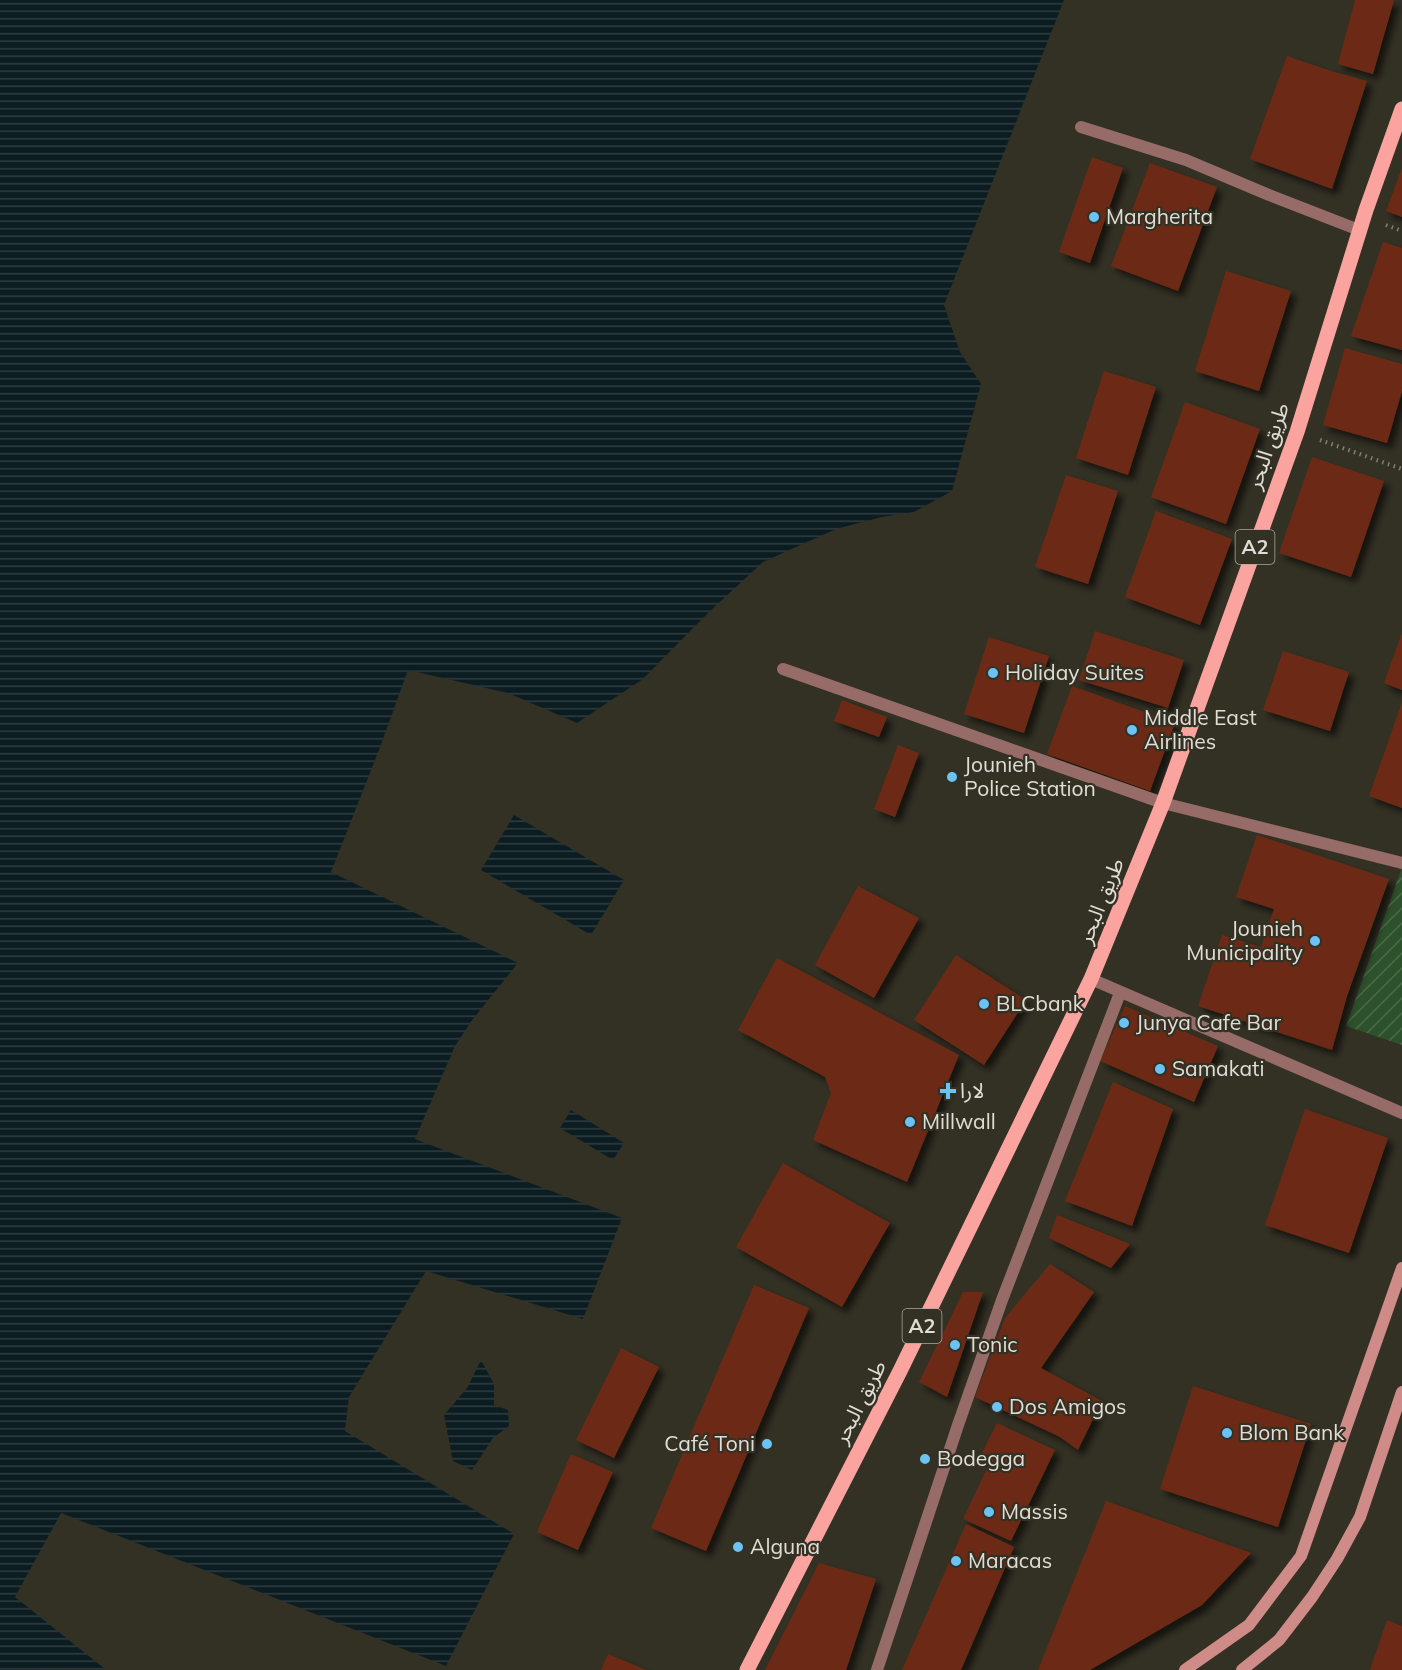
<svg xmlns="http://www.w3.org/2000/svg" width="1402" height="1670" font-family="Mulish,'Noto Sans Arabic',sans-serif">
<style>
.garden{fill:url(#garden-furrows)}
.water{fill:url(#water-rules)}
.building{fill:#6c2c12;filter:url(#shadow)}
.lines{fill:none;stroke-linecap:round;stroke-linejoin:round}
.path{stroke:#827f76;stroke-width:4;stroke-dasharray:1.5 4.5;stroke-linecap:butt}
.service{stroke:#966b68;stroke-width:12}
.minor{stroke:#966b68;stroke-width:12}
.tertiary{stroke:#966b68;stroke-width:12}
.secondary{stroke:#cf8b87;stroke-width:12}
.primary{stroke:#fba39f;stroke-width:15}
.poi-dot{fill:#6cc2f3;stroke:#333024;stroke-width:2}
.labels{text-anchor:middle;stroke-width:4.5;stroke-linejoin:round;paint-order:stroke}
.shield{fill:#333024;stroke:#aca9a1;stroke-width:1.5}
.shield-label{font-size:20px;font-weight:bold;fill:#e0ddd6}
.poi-label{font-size:21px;fill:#e0ddd6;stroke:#333024;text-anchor:start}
.street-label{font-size:21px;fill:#e0ddd6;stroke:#333024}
</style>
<defs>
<pattern id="garden-furrows" width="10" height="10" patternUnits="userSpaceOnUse" patternTransform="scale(1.5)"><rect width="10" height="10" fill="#2d522b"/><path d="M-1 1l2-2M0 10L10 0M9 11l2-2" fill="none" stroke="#4b6a49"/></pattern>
<pattern id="water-rules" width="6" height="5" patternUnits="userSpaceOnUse" patternTransform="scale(1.5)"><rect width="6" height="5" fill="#0c1d22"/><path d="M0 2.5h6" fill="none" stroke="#2f3d41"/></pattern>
<filter id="shadow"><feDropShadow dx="5.5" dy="5.5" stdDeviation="3" flood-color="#0009"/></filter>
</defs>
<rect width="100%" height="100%" fill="#333024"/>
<path class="garden" d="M1402,867v178l-56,-19z"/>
<path class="water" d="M0,0h1064l-120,305 16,47 21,32 -29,107 -38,21 -32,5 -46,12 -73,33 -54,50 -66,67 -66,44 -69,-30 -100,-23 -29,80 -48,122 187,91 -45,56 -18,27 -40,93 207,79 -39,101 -157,-48 -77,126 -4,34 169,103 -68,132 -385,-153 -46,84 90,72 -105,1z
M514,815l110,65 -33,55 -110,-65z
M571,1110l53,33 -11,17 -53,-32z
M481,1360l13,24v21l14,5 1,16 -16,12 -21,32 -19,-9 -9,-46 23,-27z"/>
<path class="building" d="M1355,0h39l-21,74 -35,-10z
M1287,56l44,15 36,10 -35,108 -82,-30z
M1092,157l31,11 -33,95 -31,-11z
M1150,163l67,24 -39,104 -67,-25z
M1402,168v49l-16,-6z
M1383,242l19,6v102l-51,-14z
M1226,271l65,20 -32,100 -64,-20z
M1345,348l57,16v27l-15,52 -64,-18z
M1104,371l52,16 -28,88 -52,-17z
M1185,402l75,27 -34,95 -75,-27z
M1312,457l72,24 -33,96 -72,-24z
M1066,475l52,16 -30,93 -53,-17z
M1156,511l76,28 -32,86 -75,-28z
M1095,631l89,29 -16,48 -89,-28z
M1402,633v57l-18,-7z
M989,637l60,19 -25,77 -60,-19z
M1283,651l66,21 -19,59 -67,-21z
M1072,686l103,37 -25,68 -103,-37z
M842,700l45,17 -8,20 -45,-16z
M1402,702v106l-33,-12z
M898,745l21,8 -24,64 -21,-8z
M1257,835l132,44 -42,117 -15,54 -134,-44 24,-71 39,12 13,-38 -38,-12z
M858,886l61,32 -45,80 -59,-33z
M956,955l70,45 -42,65 -70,-45z
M777,958l182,97 -52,127 -94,-42 18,-47 -6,-16 -87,-47z
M1125,1006l93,40 -24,56 -94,-41z
M1113,1082l60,27 -41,117 -67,-25z
M1305,1109l83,29 -39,115 -84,-28z
M783,1163l107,60 -48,84 -106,-60z
M1057,1215l73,29 -19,24 -62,-30z
M1050,1264l44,28 -53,76 61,33 -24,49 -18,-13 -85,-40 30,-79z
M754,1285l55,23 -103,243 -55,-23z
M963,1292h20l-36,105 -28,-15z
M621,1348l38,19 -45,91 -38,-18z
M1193,1386l118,38 -33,103 -118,-38z
M997,1423l58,27 -44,91 -48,-22 29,-61 -10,-5z
M571,1454l42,18 -35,78 -41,-18z
M1106,1501l145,52 -49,52 -112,65h-52z
M966,1524l48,23 -53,123h-59z
M819,1563l57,16 -30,91h-81z
M1387,1620l15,6v44h-32z
M608,1654l38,16h-45z"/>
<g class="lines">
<path class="path" d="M1386,225l16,6
M1320,440l82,29"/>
<path class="service" d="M1081,127l105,33 83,35 90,35"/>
<path class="minor" d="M783,669l380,134 239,60"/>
<path class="tertiary" d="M1091,979l311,134
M877,1670l81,-245 44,-125 118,-307"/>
<path class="secondary" d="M1185,1670l64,-45 52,-69 101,-288
M1242,1670l37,-30 33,-43 25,-38 23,-42 42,-125"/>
<path class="primary" d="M747,1670l153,-299 191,-392 72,-176 134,-371 69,-222 36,-101"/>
</g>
<g class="poi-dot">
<circle cx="1094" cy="217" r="6"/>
<circle cx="993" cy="673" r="6"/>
<circle cx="1132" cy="730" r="6"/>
<circle cx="952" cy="777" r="6"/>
<circle cx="1315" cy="941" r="6"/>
<circle cx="984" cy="1004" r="6"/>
<circle cx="1124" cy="1023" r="6"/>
<circle cx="1160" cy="1069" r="6"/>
<path d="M945 1082h6v6h6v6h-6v6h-6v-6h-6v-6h6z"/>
<circle cx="910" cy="1122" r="6"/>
<circle cx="955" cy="1345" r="6"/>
<circle cx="997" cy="1407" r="6"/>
<circle cx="1227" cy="1433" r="6"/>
<circle cx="767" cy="1444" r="6"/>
<circle cx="925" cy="1459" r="6"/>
<circle cx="989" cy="1512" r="6"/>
<circle cx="738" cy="1547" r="6"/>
<circle cx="956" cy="1561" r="6"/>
</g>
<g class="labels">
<g class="shield">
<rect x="1235.5" y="530" width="39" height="34" rx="4.5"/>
<rect x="902.5" y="1309" width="39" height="34" rx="4.5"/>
</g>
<g class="shield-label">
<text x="1255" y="554">A2</text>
<text x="922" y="1333">A2</text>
</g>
<g class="poi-label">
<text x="1106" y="224">Margherita</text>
<text x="1005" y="680">Holiday Suites</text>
<text x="1144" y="725">Middle East<tspan x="1144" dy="24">Airlines</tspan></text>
<text x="964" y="772">Jounieh<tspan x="964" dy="24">Police Station</tspan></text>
<text x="1303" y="936" text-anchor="end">Jounieh<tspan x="1303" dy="24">Municipality</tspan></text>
<text x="996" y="1011">BLCbank</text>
<text x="1136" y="1030">Junya Cafe Bar</text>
<text x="1172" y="1076">Samakati</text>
<text x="960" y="1098">لارا</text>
<text x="922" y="1129">Millwall</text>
<text x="967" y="1352">Tonic</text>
<text x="1009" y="1414">Dos Amigos</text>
<text x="1239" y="1440">Blom Bank</text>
<text x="755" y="1451" text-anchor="end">Café Toni</text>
<text x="937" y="1466">Bodegga</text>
<text x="1001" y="1519">Massis</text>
<text x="750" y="1554">Alguna</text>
<text x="968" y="1568">Maracas</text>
</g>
<g class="street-label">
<text transform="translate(1268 446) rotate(-71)" y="7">طريق البحر</text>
<text transform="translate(1101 901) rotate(-68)" y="7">طريق البحر</text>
<text transform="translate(860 1402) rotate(-63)" y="7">طريق البحر</text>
</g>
</g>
</svg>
